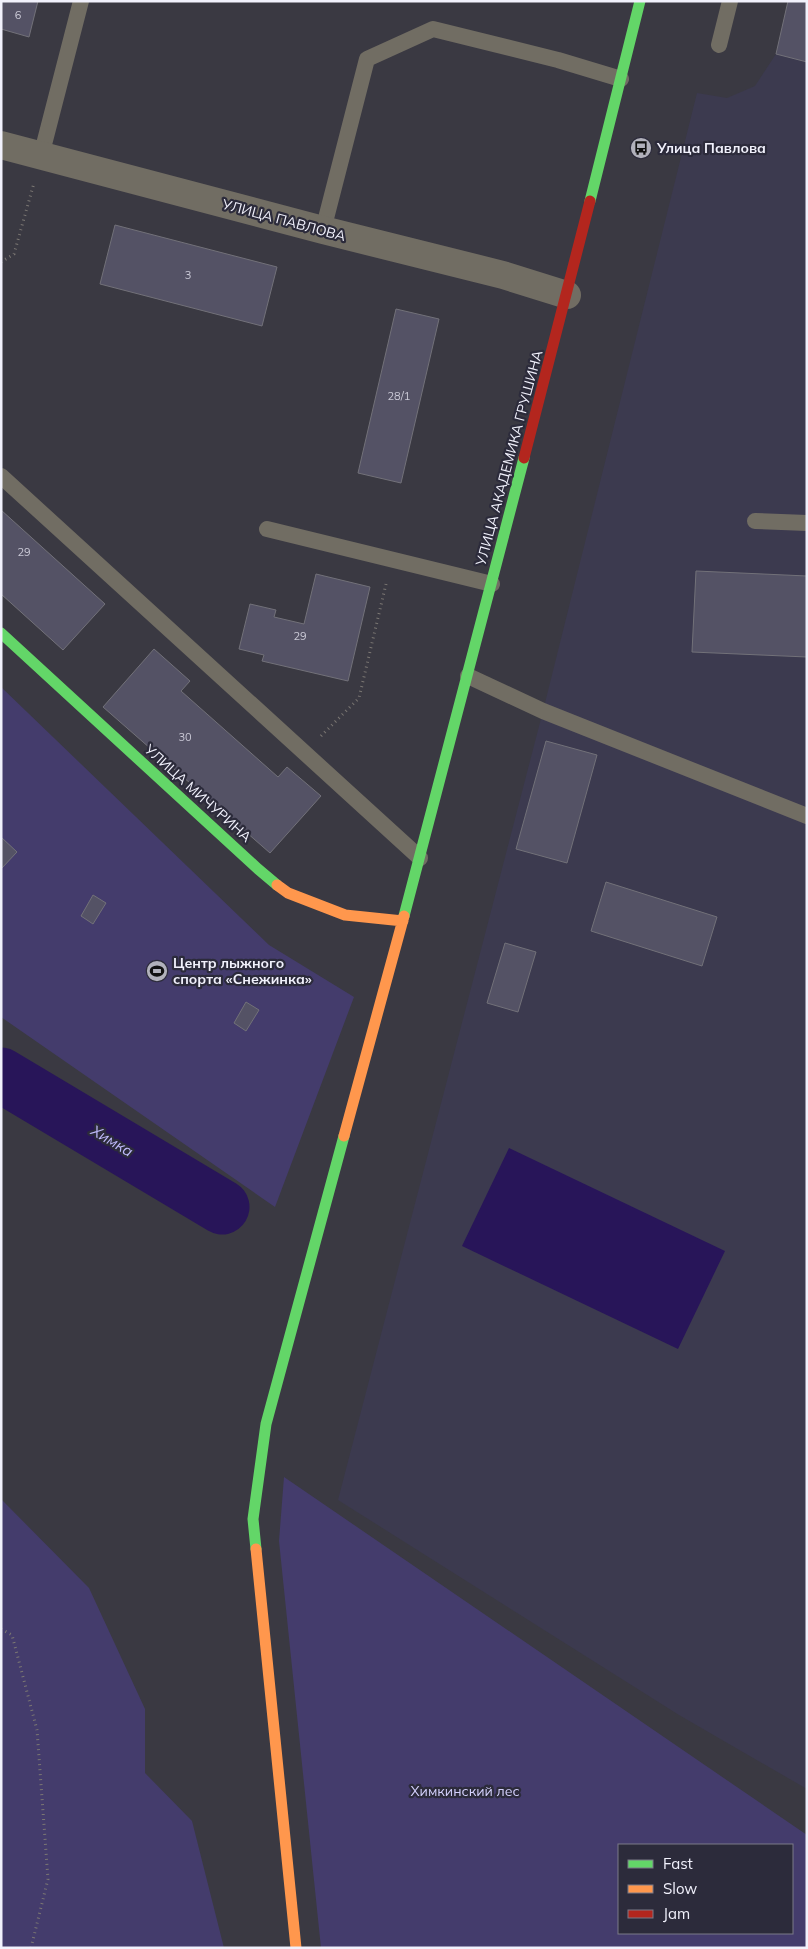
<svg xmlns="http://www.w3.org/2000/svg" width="808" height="1949" font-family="Mulish,sans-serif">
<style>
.built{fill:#3c3a4f}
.green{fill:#443c6c;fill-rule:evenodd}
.water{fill:#281559}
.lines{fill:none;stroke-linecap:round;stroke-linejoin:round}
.river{stroke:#281559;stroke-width:55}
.building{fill:#545265;stroke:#727179}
.path{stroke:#7b7773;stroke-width:3;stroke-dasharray:1 4;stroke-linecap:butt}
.lane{stroke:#716d63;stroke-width:16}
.street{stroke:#716d63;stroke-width:28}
.fast{stroke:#63d668;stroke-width:11}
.slow{stroke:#ff974d;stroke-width:11}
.jam{stroke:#b3261e;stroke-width:11}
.labels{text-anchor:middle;stroke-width:4.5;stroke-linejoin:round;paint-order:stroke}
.number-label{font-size:11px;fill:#cac9d6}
.poi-label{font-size:14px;font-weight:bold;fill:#f1f1fc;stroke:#2c2b3b;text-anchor:start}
.street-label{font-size:14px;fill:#f1f1fc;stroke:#2c2b3b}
.park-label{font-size:14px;fill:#d4d1fd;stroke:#2c2b3b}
.water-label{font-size:15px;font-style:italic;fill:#c0bbfc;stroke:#2c2b3b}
</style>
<rect width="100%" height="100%" fill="#3a3942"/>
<path class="built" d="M788,1h19v1788l-128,-74 -341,-215 205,-789 154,-618 30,5 28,-12 21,-32z"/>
<path class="green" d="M1,687l268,258 85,52 -79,210 -274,-190z
M284,1477l523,358v113h-486l-42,-407zM792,1845v88h-173v-88z
M1,1499l88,89 56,121v64l47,48 32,127h-223z"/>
<path class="water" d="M509,1148l216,103 -47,98 -216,-103z"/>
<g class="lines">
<path class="river" d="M1,1075l221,132"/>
</g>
<path class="building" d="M1,1h37l-9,36 -28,-8z
M788,1h19v61l-31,-8z
M115,225l162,42 -15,59 -162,-42z
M396,309l43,10 -38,164 -43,-10z
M1,510l104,94 -42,46 -62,-56z
M696,571l111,5v81l-115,-5z
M316,574l54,13 -22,94 -86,-20 2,-6 -25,-6 11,-45 26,6 -2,7 30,7z
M154,649l36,32 -9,10 97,86 9,-10 34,29 -51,57 -167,-146z
M546,741l51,14 -30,108 -51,-14z
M1,837l16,15 -16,17z
M606,882l111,35 -15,49 -111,-35z
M93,895l13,8 -13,21 -12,-8z
M505,943l31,9 -18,60 -31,-9z
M246,1002l13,8 -13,21 -12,-8z"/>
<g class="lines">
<path class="path" d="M1,262l13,-8 20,-71
M321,736l38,-38 27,-114
M1,1629l11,6 25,95 11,149 -17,69"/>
<path class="lane" d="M719,45l11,-44
M41,156l40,-155
M323,230l44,-171 66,-30 125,31 63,19
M1,476l419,382
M755,521l52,2
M267,529l225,55
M468,676l75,35 264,105"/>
<path class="street" d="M1,145l322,85 180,45 64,20"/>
<path class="fast" d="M590,201l50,-200
M1,633l257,236 19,16
M404,916l120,-458
M256,1549l-3,-30 13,-95 78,-288"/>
<path class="slow" d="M277,885l11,8 57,22 58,6
M344,1136l60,-220
M256,1549l40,399"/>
<path class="jam" d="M524,458l66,-257"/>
</g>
<defs>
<g id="bus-disc" transform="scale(1.125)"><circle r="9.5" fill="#b1b1bb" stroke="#2c2b3b"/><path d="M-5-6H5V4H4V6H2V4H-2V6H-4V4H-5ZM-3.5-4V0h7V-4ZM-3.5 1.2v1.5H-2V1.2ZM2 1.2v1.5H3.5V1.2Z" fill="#111"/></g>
<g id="stadium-disc" transform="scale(1.125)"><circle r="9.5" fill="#b1b1bb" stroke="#2c2b3b"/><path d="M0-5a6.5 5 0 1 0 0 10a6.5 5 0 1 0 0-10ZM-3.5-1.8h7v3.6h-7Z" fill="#111"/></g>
</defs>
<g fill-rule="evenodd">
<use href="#bus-disc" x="641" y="148"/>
<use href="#stadium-disc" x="157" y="971"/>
</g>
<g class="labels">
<g class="number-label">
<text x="18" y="19">6</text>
<text x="188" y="279">3</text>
<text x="399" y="400">28/1</text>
<text x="24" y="556">29</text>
<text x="300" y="640">29</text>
<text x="185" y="741">30</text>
</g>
<g class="poi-label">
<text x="657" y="153">Улица Павлова</text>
<text x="173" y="968">Центр лыжного<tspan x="173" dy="16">спорта «Снежинка»</tspan></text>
</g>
<g class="street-label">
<text transform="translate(284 220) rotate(15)" y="5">УЛИЦА ПАВЛОВА</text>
<text transform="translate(509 458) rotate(-75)" y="5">УЛИЦА АКАДЕМИКА ГРУШИНА</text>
<text transform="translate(198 793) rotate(42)" y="5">УЛИЦА МИЧУРИНА</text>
</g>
<g class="park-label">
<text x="465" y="1796">Химкинский лес</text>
</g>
<g class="water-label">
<text transform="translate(112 1141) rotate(31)" y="5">Химка</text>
</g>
</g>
<rect width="808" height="1949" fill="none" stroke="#f1f1fc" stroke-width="5"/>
<rect x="618" y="1844" width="175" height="90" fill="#2c2b3b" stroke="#7b7a88"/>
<rect x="628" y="1860" width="25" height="8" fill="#63d668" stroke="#7b7a88"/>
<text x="663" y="1869" font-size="15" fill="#f1f1fc">Fast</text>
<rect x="628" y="1885" width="25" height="8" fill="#ff974d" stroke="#7b7a88"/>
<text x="663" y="1894" font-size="15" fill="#f1f1fc">Slow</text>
<rect x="628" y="1910" width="25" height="8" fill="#b3261e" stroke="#7b7a88"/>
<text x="663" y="1919" font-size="15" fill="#f1f1fc">Jam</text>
</svg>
